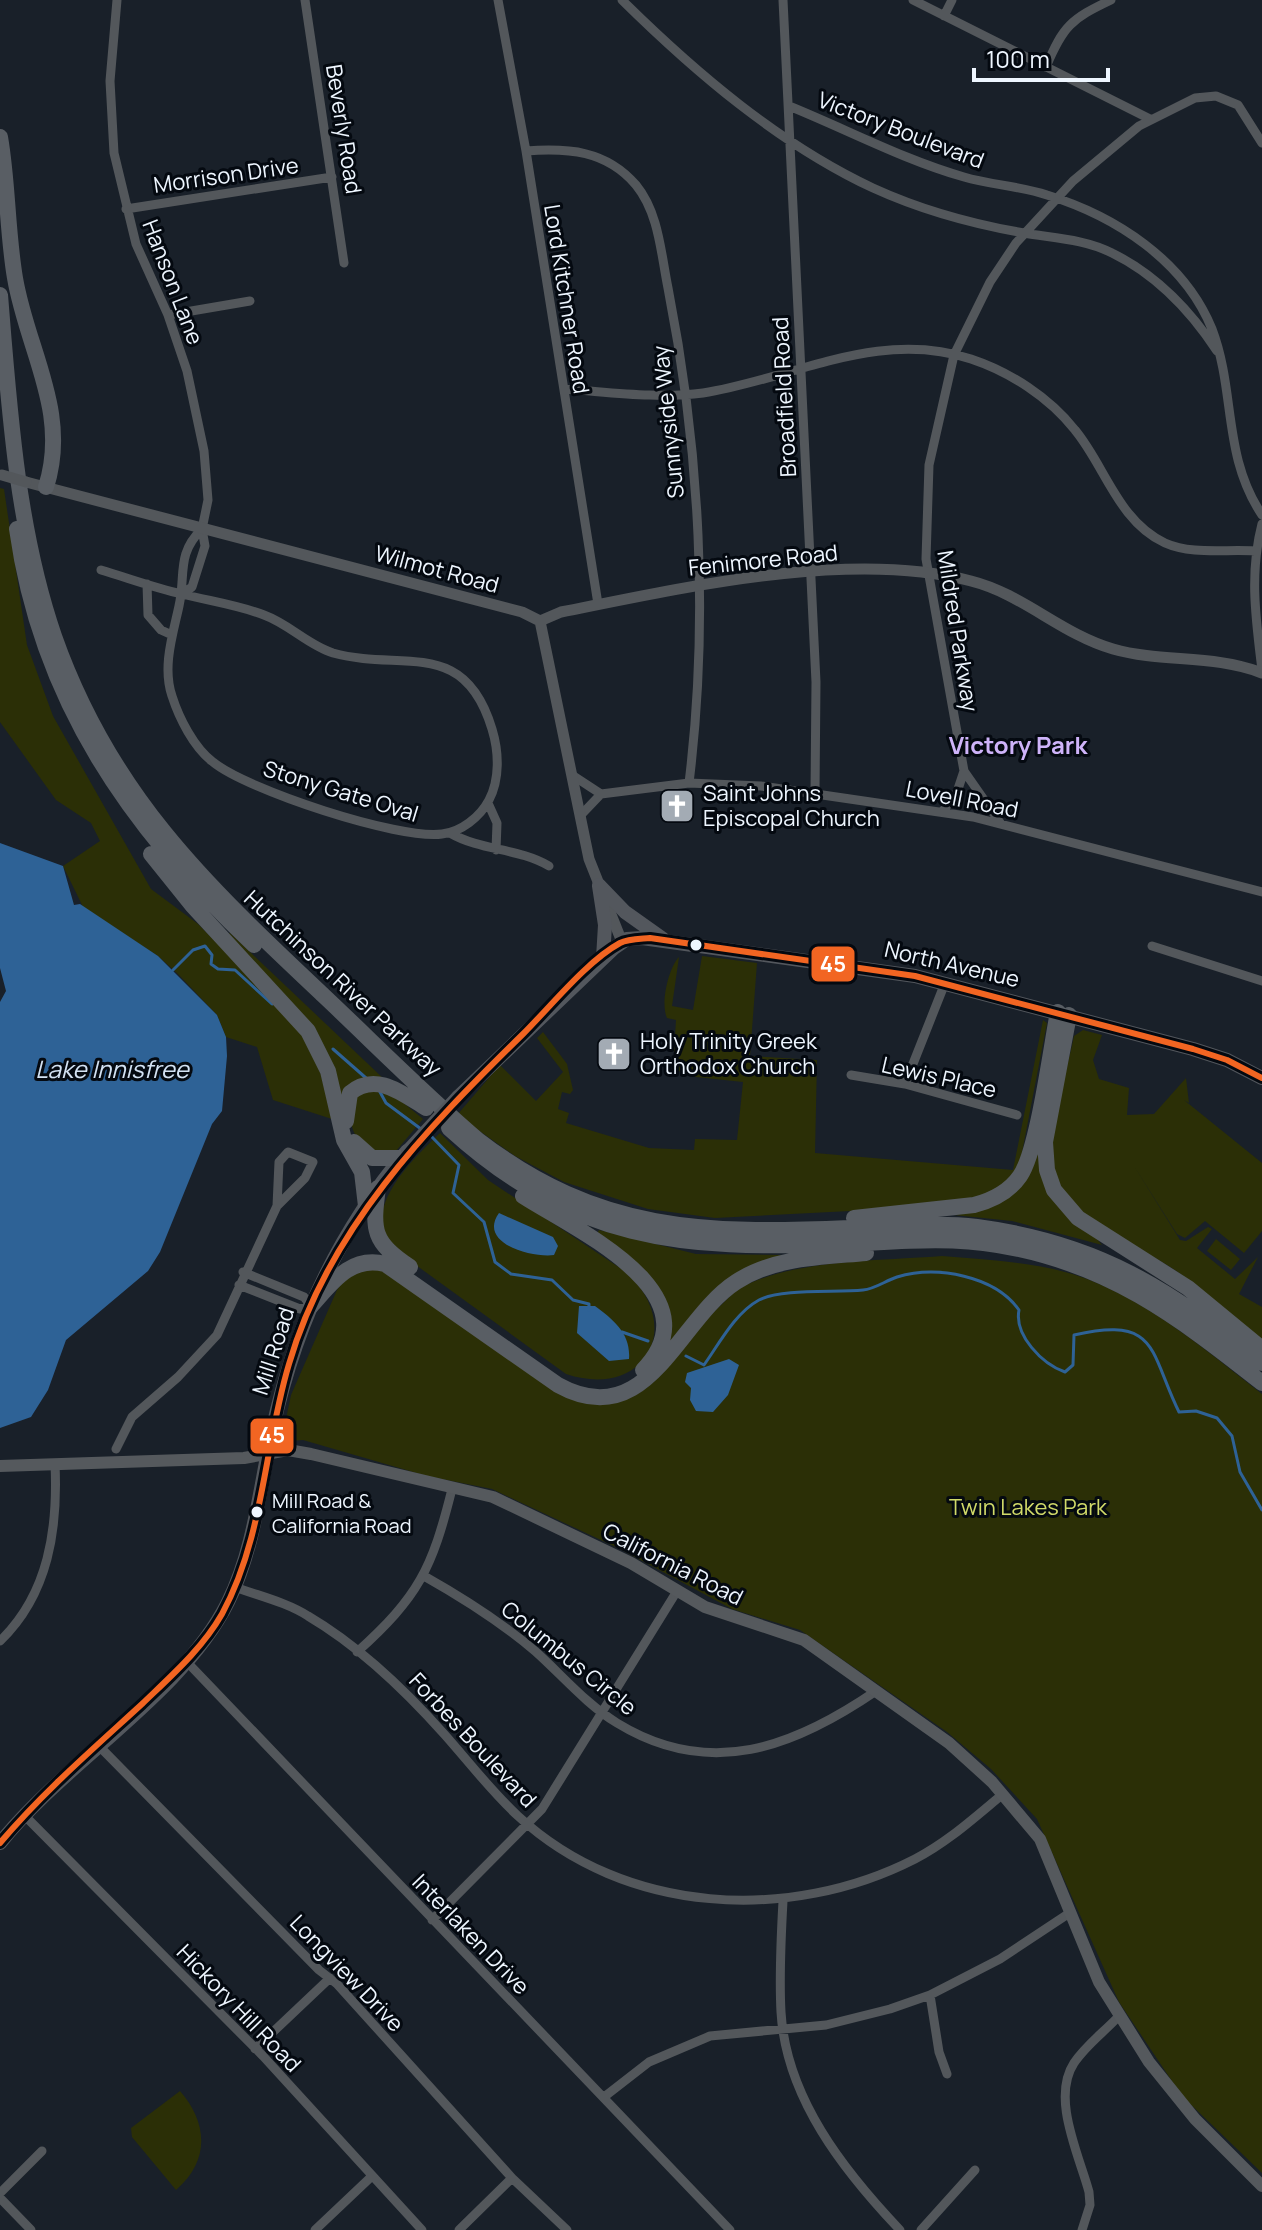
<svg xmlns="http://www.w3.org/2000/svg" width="1262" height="2230" font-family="Manrope,sans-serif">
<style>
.green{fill:#2b2f06}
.water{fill:#2e6296}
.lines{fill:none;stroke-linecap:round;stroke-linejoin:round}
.stream{stroke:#2e6296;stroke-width:3}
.minor{stroke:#53575b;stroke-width:9}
.tertiary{stroke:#53575b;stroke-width:11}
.secondary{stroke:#55595d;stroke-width:12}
.primary{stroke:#53575d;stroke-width:14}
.motorway{stroke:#595e64;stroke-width:16}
.tertiary-bridge{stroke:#53575b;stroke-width:11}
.primary-bridge{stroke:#53575d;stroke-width:14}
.bus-1-casing{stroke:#040910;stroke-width:12}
.bus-1{stroke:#f26522;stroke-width:6}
.bus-dot{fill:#eef6ff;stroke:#040910;stroke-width:3}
.labels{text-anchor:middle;stroke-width:6;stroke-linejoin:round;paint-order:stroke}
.bus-label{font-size:20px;fill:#eef6ff;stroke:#040910;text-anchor:start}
.street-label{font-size:22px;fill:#eef6ff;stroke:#040910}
.poi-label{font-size:22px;fill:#eef6ff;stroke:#040910;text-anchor:start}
.park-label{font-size:22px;fill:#d1da69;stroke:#040910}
.neighbourhood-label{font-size:24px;font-weight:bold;fill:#ceb3f9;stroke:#040910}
.water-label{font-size:24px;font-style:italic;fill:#d3e2f3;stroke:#040910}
.line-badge{stroke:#040910;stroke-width:3}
.badge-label{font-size:22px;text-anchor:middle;font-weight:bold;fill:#fff}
</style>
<rect width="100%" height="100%" fill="#192029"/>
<path class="green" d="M0,488l4,1 23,156 26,71 98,173 47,35 106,107 13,28 15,60 -59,-19 -16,-53 -31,-10 -9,-22 -39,-41 -20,-18 -74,-47 -21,-43 37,-25 -9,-18 -35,-23 -56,-78z
M230,933l156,148 -23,-3 -21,29 -14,-51 -101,-121z
M702,956l55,7 -7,93 67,4 -2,93 198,17 30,-150 4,3 -28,145 -24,25 -26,7 -80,9 -174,9 -67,-9 -84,-27 -49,-26 -58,-41 43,-50 36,36 27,-29 -26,-34 6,-6 24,32 6,26 -3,4 -8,-2 -4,17 11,4 -3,10 83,25 45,2 1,-11 42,1 6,-58 -47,-5 -23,-8 3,-49 -9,-2c-7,-15 2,-51 12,-61l-7,49 21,4z
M1083,1030l19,5 -9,25 6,19 30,9 -2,27 27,-1 32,-36 3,25 -5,-3 78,63v68l-18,22 -39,-32 -20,17 -8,-4 -43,-68 46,74 6,1 22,-14 4,2 -15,19 38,31 23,-22 -19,37 23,13v35c-27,-22 -52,-46 -80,-67 -36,-27 -115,-55 -127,-101 -9,-38 11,-98 19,-138z
M370,1087l25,9 28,23 -27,32 -17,5c-27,-20 -31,-24 -26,-58z
M1040,1128l1,42 61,75 -90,-24 -58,-6 41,-12z
M440,1133l48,47 138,92c60,55 18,128 -60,102l-175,-127c-31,-39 23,-89 49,-114z
M599,1230l97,24 87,1 -23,9 -97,91 4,-40 -71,-80z
M1216,1239l24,20 -9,11 -24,-19z
M942,1256c48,4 100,6 145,23 65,25 121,73 175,115v779l-80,-77 -63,-94 -82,-183 -46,-50 -44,-37 -147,-102 -68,-21 -112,-60 -128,-60 -65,-13 -124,-36 -13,1 -7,-8 8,-38 46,-105c12,-17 26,-21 47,-20l175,124c91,33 106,-34 160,-87 8,-7 15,-16 23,-20 55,-28 139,-26 200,-31z
M180,2091c28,32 30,70 -4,99l-44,-53 -1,-9z"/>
<path class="water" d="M0,843l63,23 11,39 6,-1 78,52 59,59 9,22 1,19 -5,55 -10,13 -52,128 -12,19 -82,69 -18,50 -17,27 -31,11v-426l6,-11 -6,-23z
M499,1213l54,24 5,9 -4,9c-21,3 -77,-11 -55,-42z
M579,1306h16c19,14 36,28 34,53l-20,2 -32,-28z
M729,1359l10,6 -11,30 -15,17 -17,-1 -6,-11 1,-12 -6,-6 2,-9z"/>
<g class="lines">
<path class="stream" d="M173,970l20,-20 12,-4 7,9 -1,9 7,5 17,1 37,34
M333,1049l33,29
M380,1092l6,11 35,26
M431,1136l28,29 -6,28 31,29 11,40 16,12 41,6 21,20 16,4v6
M622,1332l26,9
M686,1356l18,9c15,-21 31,-52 55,-65 23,-12 77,-7 104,-10 12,-1 22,-9 34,-13 40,-12 98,-1 122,33 -5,25 23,54 46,62l8,-7 1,-30c85,-19 75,16 105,77l17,-1 21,7 15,18 8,36 22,38"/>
<path class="minor" d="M117,0l-7,81 4,72 22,91 32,71 19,56 17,80 4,49 -6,29 3,17 -13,41 -10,7
M305,0l39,263
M498,0l28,151 72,453
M622,0c73,72 157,144 251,188 48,22 99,36 151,45 29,5 61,6 88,20 45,22 78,57 105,98
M783,0l33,682 -1,111
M913,0l237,119
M944,16l8,-16
M1046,67c17,-41 25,-48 65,-67
M789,106c57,23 115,54 175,71 27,8 56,9 83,18 68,21 137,65 165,134 24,63 10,126 50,186
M526,151c42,-3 80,-1 110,34 23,28 25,69 32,103 32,162 41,332 21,495
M126,209l206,-32
M168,315l82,-14
M564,389c45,3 94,10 139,4 90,-14 175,-65 268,-34 39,13 78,38 104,71 30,36 43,91 90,113 27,12 60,6 90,8
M1262,524c-13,50 -6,96 0,146
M101,570c27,8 54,18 81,24 27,7 56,11 82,21 25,9 44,30 69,38 69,19 131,-17 159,76 7,23 8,50 -3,71 -9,17 -28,32 -47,34 -43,6 -195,-44 -229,-72 -19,-14 -34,-44 -41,-66 -10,-29 1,-62 7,-90 7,-31 -3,-52 23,-77
M147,584l1,31 13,15 11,5
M572,775l29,19
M488,803l9,20 -1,27
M943,811l14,-19 7,-21
M580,816l21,-22 88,-11 72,3 212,31 289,75
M1001,824l-37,-53 -38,-212 3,-94 25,-110 36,-73 26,-39 57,-62 66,-55 56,-28 21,-2 22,9 24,38
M450,833c31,18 69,15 99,33
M1152,946l110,35
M851,1075l54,9 112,31
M905,1084l40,-101
M288,1152l25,10 -8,16 -28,28 2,-44z
M239,1285l61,24 11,-3 -7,-9 -61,-25
M116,1449l16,-32 46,-40 39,-42 60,-129
M424,1576c39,22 77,46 111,75 27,24 51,53 82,72 93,57 177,24 259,-32
M235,1587c24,9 51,15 73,29 51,30 98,75 137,119 24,27 46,56 73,81 107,99 272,107 397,43 33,-17 60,-42 88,-65
M0,1641c49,-47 58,-113 55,-177
M357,1652c62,-56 75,-83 95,-163
M186,1661l544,569
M98,1745l221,225 18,14 175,194 55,52
M25,1816l238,240 159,174
M783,1901c-2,36 -4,74 -2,111 5,86 63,159 119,218
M432,1920l110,-111 135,-218
M930,1995l9,57 8,22
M255,2049l75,-71
M604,2097l45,-35 61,-26 116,-11 64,-16 40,-14 70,-36 68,-45
M0,2193l42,-42
M0,2198l31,32
M315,2230l56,-53
M459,2230l53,-52
M921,2230l54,-60
M1082,2230l8,-25 -1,-13c-10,-37 -38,-94 -15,-129 12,-18 30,-31 44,-46"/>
<path class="tertiary" d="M26,482l496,130 18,9 49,238 33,83
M540,621l21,-9c121,-24 289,-63 410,-31 52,13 90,53 142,68 49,14 100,5 149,24"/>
<path class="secondary" d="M0,1466l244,-8 44,-8 23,4 182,43 138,66 74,44 99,33 145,103 43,39 48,57 59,143 50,80 46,57 67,67"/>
<path class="primary" d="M599,885l26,27 38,27
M599,886l6,39 -2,33
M458,1097l156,-149 13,-9 15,-1 273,38 278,73 34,11 35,18
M0,1843c65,-81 183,-150 228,-241 26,-52 32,-115 44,-170 22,-104 66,-200 135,-281"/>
<path class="motorway" d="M0,137c8,46 7,94 15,141 12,72 55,134 31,209
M0,295c9,112 17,234 54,341 56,159 150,247 269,359 51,48 101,99 155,145 121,93 227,94 372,88 42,-1 86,-6 127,-1 122,16 191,62 285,136
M17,529c24,172 114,300 237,416
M151,854l41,51 116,126 20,40 16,69 18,32 4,34
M1069,1015l-24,127 2,28 7,20 24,28 110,70 73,60
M346,1121l4,-28c26,-22 53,1 76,15
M449,1128c124,113 232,122 392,116 52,-2 105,-8 157,1 110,18 179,71 264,138
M354,1142l18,16h29
M378,1188c-6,43 -5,54 32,79
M523,1196c51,33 195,97 120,174
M854,1218l120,-13c19,-5 35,-13 46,-29 18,-26 31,-129 38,-164
M311,1306c20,-22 39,-51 74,-42l173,121c90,50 119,-65 178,-103 38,-25 87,-25 130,-29"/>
<path class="tertiary-bridge" d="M2,475l24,7"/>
<path class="primary-bridge" d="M408,1151l50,-54"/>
<g class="bus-1-casing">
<path id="bus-1" d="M0,1843c43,-51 93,-94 142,-139 29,-28 60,-55 80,-90 42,-77 42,-168 67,-250 39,-134 137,-235 234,-330 28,-28 64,-73 97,-91 8,-4 21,-4 30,-5l265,38 278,73 34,11 35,18"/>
</g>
<use href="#bus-1" class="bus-1"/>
</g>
<defs>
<g id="church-square" transform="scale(1.8)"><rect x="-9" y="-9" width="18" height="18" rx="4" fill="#a3abb4" stroke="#040910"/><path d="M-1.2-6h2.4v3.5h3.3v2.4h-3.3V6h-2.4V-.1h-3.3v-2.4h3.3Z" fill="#fff"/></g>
</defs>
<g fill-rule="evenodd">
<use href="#church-square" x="677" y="806"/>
<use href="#church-square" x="614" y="1054"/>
</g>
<g class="bus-dot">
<circle cx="696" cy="945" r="7"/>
<circle cx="257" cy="1512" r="7"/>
</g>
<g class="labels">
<g class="bus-label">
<text x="272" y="1508">Mill Road &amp;<tspan x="272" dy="25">California Road</tspan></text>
</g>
<g class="street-label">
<text transform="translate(344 129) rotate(81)" y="8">Beverly Road</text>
<text transform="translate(901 130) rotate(21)" y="8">Victory Boulevard</text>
<text transform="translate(226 175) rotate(-8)" y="8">Morrison Drive</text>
<text transform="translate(173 282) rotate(69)" y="8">Hanson Lane</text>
<text transform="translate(567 299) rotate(81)" y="8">Lord Kitchner Road</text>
<text transform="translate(784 397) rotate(-93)" y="8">Broadfield Road</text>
<text transform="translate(668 422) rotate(-96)" y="8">Sunnyside Way</text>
<text transform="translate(763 560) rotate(-6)" y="8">Fenimore Road</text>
<text transform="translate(437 569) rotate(15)" y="8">Wilmot Road</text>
<text transform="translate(958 631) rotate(81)" y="8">Mildred Parkway</text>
<text transform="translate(341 791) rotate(17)" y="8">Stony Gate Oval</text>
<text transform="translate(962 799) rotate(11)" y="8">Lovell Road</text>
<text transform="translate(952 964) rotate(13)" y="8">North Avenue</text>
<text transform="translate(343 983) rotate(43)" y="8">Hutchinson River Parkway</text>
<text transform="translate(939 1077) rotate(13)" y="8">Lewis Place</text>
<text transform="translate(273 1351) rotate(-72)" y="8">Mill Road</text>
<text transform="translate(673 1564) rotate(27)" y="8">California Road</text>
<text transform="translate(569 1658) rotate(39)" y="8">Columbus Circle</text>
<text transform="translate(473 1740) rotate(47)" y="8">Forbes Boulevard</text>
<text transform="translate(471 1934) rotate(46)" y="8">Interlaken Drive</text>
<text transform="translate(347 1973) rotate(46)" y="8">Longview Drive</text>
<text transform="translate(239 2008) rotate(46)" y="8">Hickory Hill Road</text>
</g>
<g class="poi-label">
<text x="703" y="801">Saint Johns<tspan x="703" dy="25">Episcopal Church</tspan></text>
<text x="640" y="1049">Holy Trinity Greek<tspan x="640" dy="25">Orthodox Church</tspan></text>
</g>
<g class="park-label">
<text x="1028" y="1515">Twin Lakes Park</text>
</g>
<g class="neighbourhood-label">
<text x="1018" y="754">Victory Park</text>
</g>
<g class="water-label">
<text x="112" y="1078">Lake Innisfree</text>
</g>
</g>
<g class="line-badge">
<rect x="810" y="945" width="46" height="38" rx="8" fill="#f26522"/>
<rect x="249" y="1417" width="46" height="38" rx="8" fill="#f26522"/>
</g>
<g class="badge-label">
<text x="833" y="972">45</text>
<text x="272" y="1443">45</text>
</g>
<path d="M974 68v12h134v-12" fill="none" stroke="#eef6ff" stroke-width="4"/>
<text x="986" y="68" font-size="24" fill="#eef6ff" stroke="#040910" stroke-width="6" paint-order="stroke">100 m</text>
</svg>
